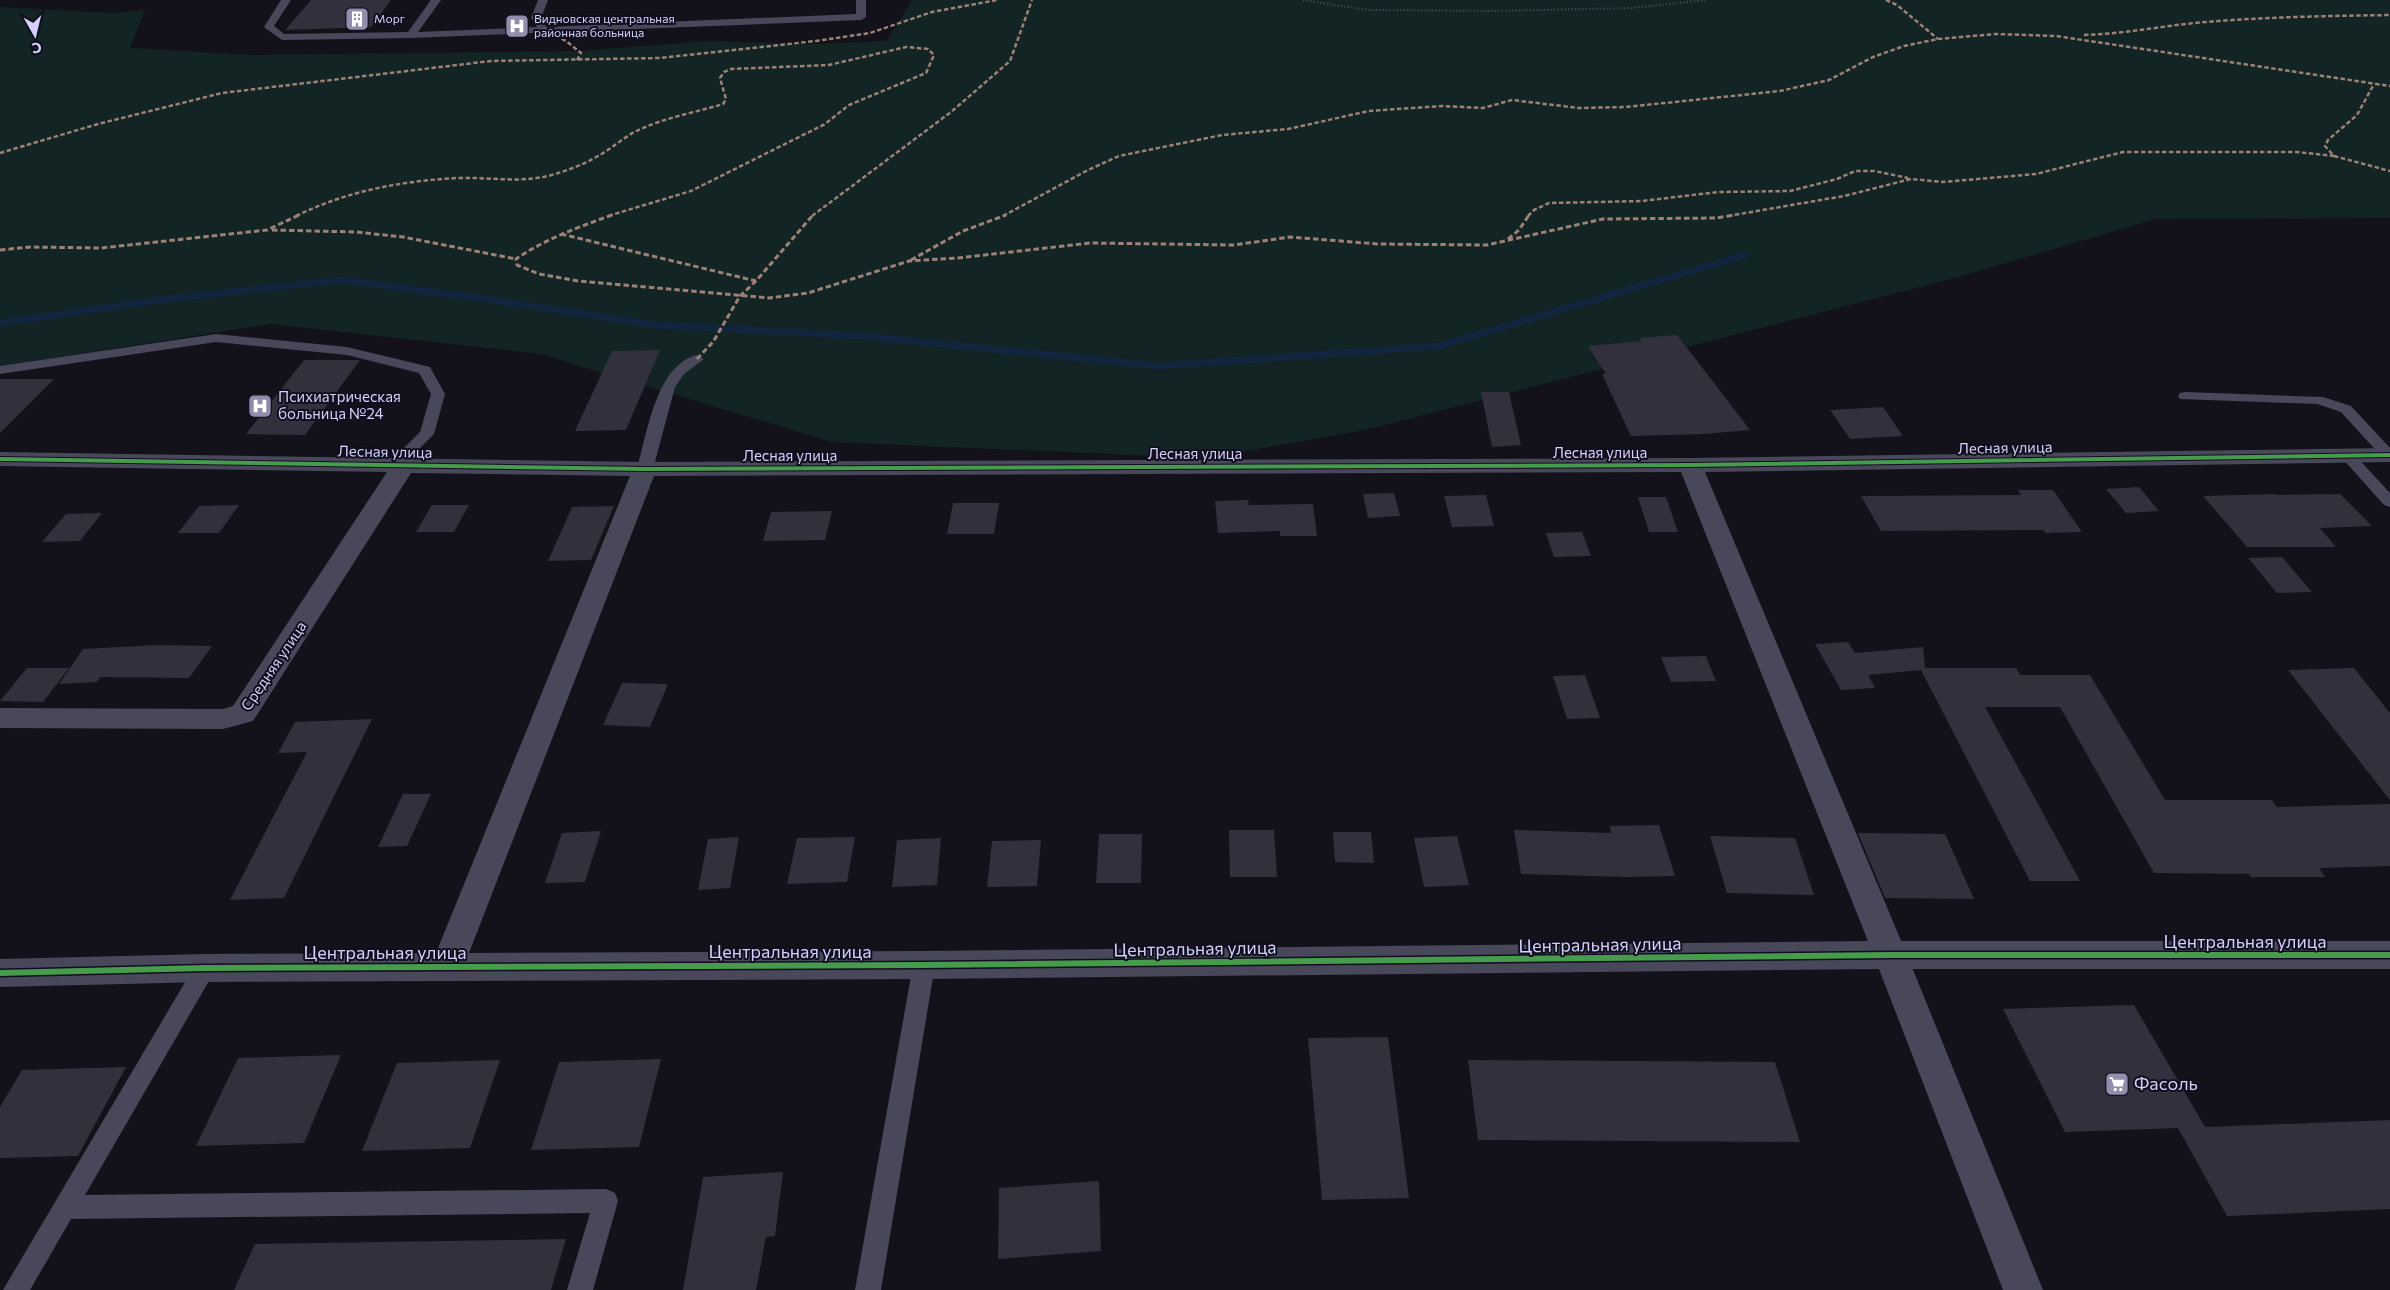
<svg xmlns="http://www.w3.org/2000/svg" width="2390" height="1290" font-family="Commissioner,sans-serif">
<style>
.green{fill:#122524}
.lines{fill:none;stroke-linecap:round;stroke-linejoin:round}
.stream{stroke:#12253f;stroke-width:7}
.building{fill:#31303c}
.path{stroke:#4b5862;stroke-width:2;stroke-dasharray:1 2.5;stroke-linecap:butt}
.service{fill:#49485b;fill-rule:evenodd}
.minor{fill:#49485b;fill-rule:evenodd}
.tertiary{fill:#49485b;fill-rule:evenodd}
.quiet-far1{stroke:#9e8076;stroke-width:2.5;stroke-dasharray:4.5 2.5;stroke-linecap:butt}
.quiet{stroke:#9e8076;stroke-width:3;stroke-dasharray:5.5 3;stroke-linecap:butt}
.cycleway-far1-casing{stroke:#110e1e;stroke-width:6}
.cycleway-casing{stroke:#110e1e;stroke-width:9}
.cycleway-far1{stroke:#469c4c;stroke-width:4}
.cycleway{stroke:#469c4c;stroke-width:6}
.labels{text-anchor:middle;stroke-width:4;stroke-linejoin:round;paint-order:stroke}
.far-poi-label{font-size:12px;fill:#d4d0fb;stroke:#110e1e;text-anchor:start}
.poi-label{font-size:15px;fill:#d4d0fb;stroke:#110e1e;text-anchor:start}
.street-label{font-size:15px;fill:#d4d0fb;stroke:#110e1e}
.near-street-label{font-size:18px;fill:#d4d0fb;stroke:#110e1e}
.near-poi-label{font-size:18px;fill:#d4d0fb;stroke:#110e1e;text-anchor:start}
</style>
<rect width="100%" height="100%" fill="#13121a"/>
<path class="green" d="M912,0h1478v218l-234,1 -198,58 -593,153 -158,28 -375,-16 -291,-88 -270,-30 -271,42v-359l113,6 32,-3 -15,38 124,7 327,-4 126,-10 105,3 75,-3z"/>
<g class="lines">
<path class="stream" d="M0,323l167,-24 174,-19 139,18 175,27 208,11 296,30 280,-20 306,-91"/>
</g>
<path class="building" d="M311,0h80l-20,27 -86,3z
M1677,335l17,22 56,73 -46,4 -73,2 -29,-62h4l-18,-28 54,-5 -3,-3z
M660,350l-34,80 -51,1 37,-80z
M304,360h56l-55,75 -59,-1z
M0,379h54l-54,54z
M1481,392h28l12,53 -29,2z
M1883,407l20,29 -53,3 -20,-29z
M2139,487l20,24 -33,2 -20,-24z
M2018,490h35l29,42 -37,1 -1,-3 -163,1 -20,-35 160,-1z
M1394,493l6,23 -32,2 -5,-24z
M2276,494l2,1 62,-1 32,32 -52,2 16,19h-89l-44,-51z
M1486,495l8,31 -42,1 -8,-31z
M1638,497h28l12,35h-29z
M1248,500l1,5 64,-1 4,32h-37v-5l-62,2 -3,-32z
M953,503h46l-5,31h-47z
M239,505l-20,28h-41l21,-27z
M432,505h37l-15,27h-38z
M614,506l-23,54 -43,1 24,-54z
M832,511l-7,29 -62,1 8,-29z
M102,513l-22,28 -38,1 24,-28z
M1582,532l9,24 -37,1 -8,-24z
M2282,557l30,35 -35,1 -29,-35z
M1848,642l7,11 68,-6 2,21h91l4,7h70l75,125h107l5,7 113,-3v62l-71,2 6,9h-74l-2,-3 -95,-1 -94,-166h-75l95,174h-50l-109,-211 -53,5 7,13 -34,2 -26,-46z
M158,645l54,1 -23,32 -89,-1 -3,5 -38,2 24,-35z
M1706,656l10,25 -45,1 -10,-25z
M27,668h42l-26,34 -43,-1z
M2354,668l36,45v87l-102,-130z
M1585,675l15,43 -33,1 -14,-43z
M622,683l46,1 -18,43 -47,-2z
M372,719l-88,179 -54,2 77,-148 -29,1 17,-31z
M403,794h28l-24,52 -29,1z
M1659,825l16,51 -50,1 -104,-3 -7,-44 97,3 -1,-7z
M1229,830h45l3,47h-47z
M601,831l-16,51 -40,1 17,-50z
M1333,832h38l3,31 -39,-1z
M1858,833l87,1 29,65 -89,-1z
M1099,834h43l-1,49h-45z
M1457,836l12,49 -45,2 -10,-49z
M1710,836l85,2 19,57 -87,-2z
M739,837l-9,51 -32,2 10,-51z
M855,837l-8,45 -60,2 10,-46z
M941,838l-4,47 -45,2 5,-47z
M1041,840l-4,46 -50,1 5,-46z
M2134,1005l71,122 185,-7v89l-163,7 -49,-88 -113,4 -62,-123z
M1388,1037l21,161 -87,2 -14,-162z
M341,1055l-37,88 -108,3 42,-88z
M661,1059l-22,88 -108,3 28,-88z
M500,1060l-30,88 -108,3 35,-88z
M1468,1060l307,2 25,80 -322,-2z
M126,1067l-48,89 -78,2v-51l22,-37z
M783,1172l-8,64 -9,1 -10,53h-73l20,-113z
M1099,1181l2,70 -103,8 1,-71z
M566,1239l-15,51h-317l21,-46z"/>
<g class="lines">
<path class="path" d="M1303,0l65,10 126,1 138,-3 74,-8"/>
<path class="service" d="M281,0h10l-17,26 10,8 124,-2 23,-32h10l-23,32 119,-5 -6,-9 7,-18h10l-7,18 5,9 310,-13v-14h10v17l-5,3 -450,18 -129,2 -18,-13z
M216,334l131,13 83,20 15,27 -11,40 -20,20 -5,14h-10l-3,-3 6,-15 18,-18 11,-38 -12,-21 -72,-18 -131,-13 -216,32v-8z
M697,355l7,4 -20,15 -9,13 -22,82 -3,3h-10l-3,-3c10,-35 19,-104 60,-114z
M2185,392l138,5 28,9 39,42v11l-7,-1 -42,-46 -24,-8 -137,-5 -2,-3 2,-3z
M2348,451l5,2 37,40v14l-6,-2 -41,-46 -3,-3 3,-3z
M924,956l8,3 3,6 -54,325h-26l58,-325 3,-6z
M205,959l8,3 3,6 -3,6 -128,221 521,-6 9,4 3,8 -25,89h-26l23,-77 -519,6 -41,71h-27l194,-328z"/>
<path class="minor" d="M2390,448v14l-685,10 202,483 136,335h-40l-124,-321 -955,10 -719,3 -205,5v-28l205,-5 231,-1 194,-477 -219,-3 -158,248 -30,8 -223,-1v-20l223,1 10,-3 154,-234 -387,-6v-14l645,10 1045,-4zM1681,472l187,469 -944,10 -455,2 185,-477z"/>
<path class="tertiary" d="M1890,941h500v28h-500l-12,-4 -5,-10 5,-10z"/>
<path class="quiet-far1" d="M1886,0l11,5 41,34
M543,29l23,12 15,12 -4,7
M2084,35c37,-1 73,-8 110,-12 65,-6 131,-7 196,-8
M0,153l98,-29 124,-31 269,-32 169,-3 156,-17 54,-8 62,-21 65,-12
M2334,156l56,15
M296,216c51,-25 105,-35 162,-38 31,-1 60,5 90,-2 18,-5 35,-11 50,-20 15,-8 29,-22 45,-28 25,-11 54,-16 80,-24l3,-5 -6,-21 4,-6 7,-3 98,-4 77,-18 22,2 6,6 -8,18 -77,32 -24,19 -134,67 -83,25
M812,216l139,-104 59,-51 22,-61
M1003,216l85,-46 31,-14 103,-21 66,-6 81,-18 73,-5 41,2 29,-8 67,8 47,-1 154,-16 49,-11 44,-23 31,-11 34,-7 58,-5 60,2 334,50
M1528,216l6,-6 15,-7 93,-2 76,-9 72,-1 47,-12 18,-8h19l34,7
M1728,216l116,-20 67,-17 32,3 93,-8 87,-22h173l38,4 -9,-10 3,-6 29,-25 17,-31"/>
<path class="quiet" d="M612,215c-33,12 -67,24 -96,44l1,6 22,9 39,7 191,17 39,-5 101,-32 49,-3 132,-15 144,2 56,-8 88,7 109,1 116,-26 113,-1 19,-3
M272,230l84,2 47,5 113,22
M561,234l195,47
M1508,239l11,-9 10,-15
M0,250l30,-3 71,1 166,-18 32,-15
M911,260l52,-29 43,-16
M697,359l16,-17 27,-46 16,-15 57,-66"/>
<g class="cycleway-far1-casing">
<path id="cycleway-far1" d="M0,459l645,10 1045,-4 700,-10"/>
</g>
<g class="cycleway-casing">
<path id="cycleway" d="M0,973l205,-5 719,-3 966,-10h500"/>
</g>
<use href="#cycleway-far1" class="cycleway-far1"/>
<use href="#cycleway" class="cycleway"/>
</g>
<defs>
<g id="building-square" transform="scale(1.25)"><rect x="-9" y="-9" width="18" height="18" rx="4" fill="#908eac" stroke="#110e1e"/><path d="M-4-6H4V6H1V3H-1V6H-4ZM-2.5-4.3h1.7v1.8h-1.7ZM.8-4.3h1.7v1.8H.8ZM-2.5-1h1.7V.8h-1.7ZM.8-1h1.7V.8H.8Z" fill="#fff"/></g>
<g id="hospital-square" transform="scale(1.25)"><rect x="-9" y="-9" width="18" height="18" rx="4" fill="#908eac" stroke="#110e1e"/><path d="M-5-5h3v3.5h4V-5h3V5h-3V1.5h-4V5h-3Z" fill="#fff"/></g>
<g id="supermarket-square" transform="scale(1.25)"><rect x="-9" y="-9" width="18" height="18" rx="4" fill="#908eac" stroke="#110e1e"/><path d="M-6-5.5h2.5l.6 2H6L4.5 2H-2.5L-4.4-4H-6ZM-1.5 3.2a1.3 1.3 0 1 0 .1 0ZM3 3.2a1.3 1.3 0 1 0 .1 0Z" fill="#fff"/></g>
</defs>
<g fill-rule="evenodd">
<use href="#building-square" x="357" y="19"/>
<use href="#hospital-square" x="517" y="26"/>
<use href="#hospital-square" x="260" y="406"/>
<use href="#supermarket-square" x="2117" y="1084"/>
</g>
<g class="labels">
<g class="far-poi-label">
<text x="374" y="23">Морг</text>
<text x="534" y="23">Видновская центральная<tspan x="534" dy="14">районная больница</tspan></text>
</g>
<g class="poi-label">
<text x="278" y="402">Психиатрическая<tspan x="278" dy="17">больница №24</tspan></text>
</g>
<g class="street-label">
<text transform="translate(2005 448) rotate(-1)" y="5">Лесная улица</text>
<text transform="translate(385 452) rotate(1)" y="5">Лесная улица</text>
<text x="1600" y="458">Лесная улица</text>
<text x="1195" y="459">Лесная улица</text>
<text x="790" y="461">Лесная улица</text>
<text transform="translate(274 666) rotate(-56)" y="5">Средняя улица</text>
</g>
<g class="near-street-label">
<text x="2245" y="948">Центральная улица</text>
<text transform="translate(1600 945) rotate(-1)" y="6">Центральная улица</text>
<text transform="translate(1195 949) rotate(-1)" y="6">Центральная улица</text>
<text x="790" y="958">Центральная улица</text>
<text x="385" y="959">Центральная улица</text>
</g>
<g class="near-poi-label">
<text x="2134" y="1090">Фасоль</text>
</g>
</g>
<g transform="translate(35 35) rotate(172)" stroke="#110e1e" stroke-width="4" paint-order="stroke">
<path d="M0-4L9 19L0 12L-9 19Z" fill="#d4d0fb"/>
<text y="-8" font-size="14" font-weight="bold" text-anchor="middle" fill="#d4d0fb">С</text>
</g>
</svg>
